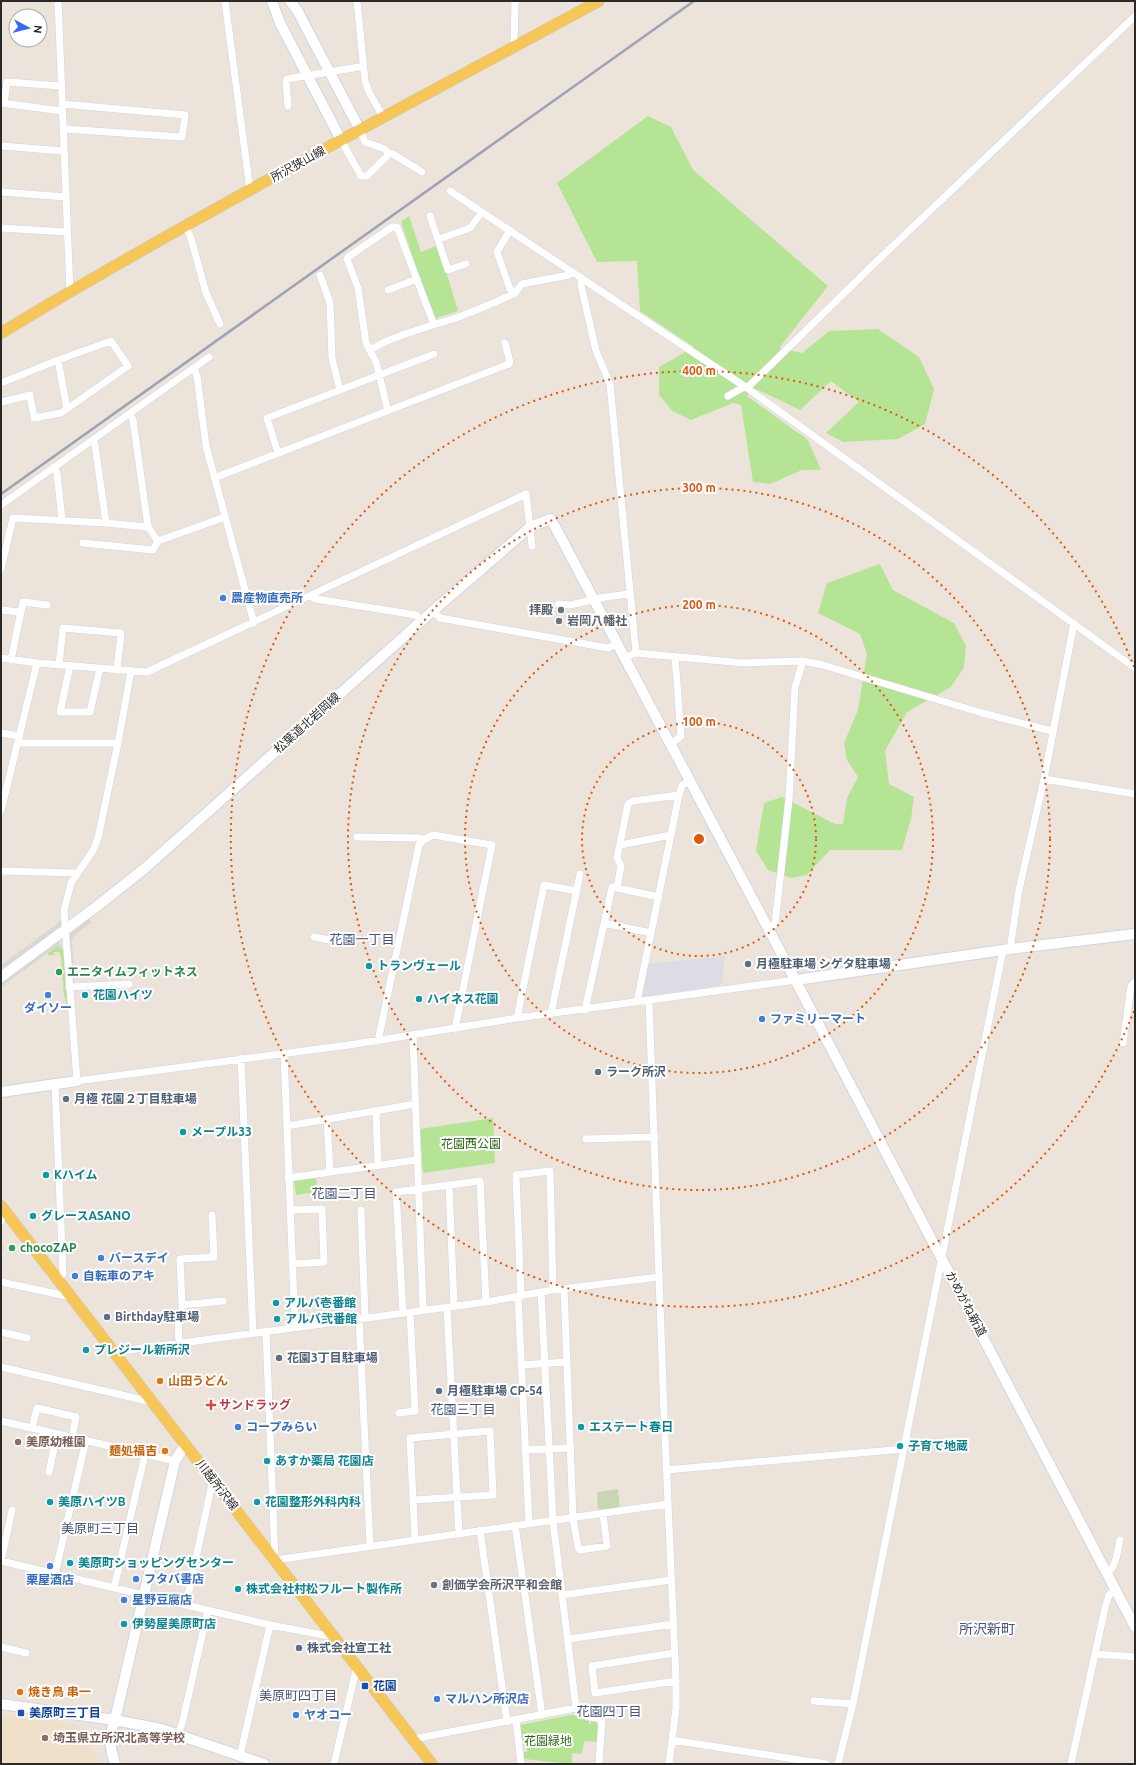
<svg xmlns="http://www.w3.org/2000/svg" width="1136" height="1765" font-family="Ubuntu,'Noto Sans JP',sans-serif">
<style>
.industrial{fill:#dddbe4}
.education{fill:#efe0c9}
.green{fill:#b5e594}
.cemetery{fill:#c6d7b1}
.plaza{fill:#dcd7d1}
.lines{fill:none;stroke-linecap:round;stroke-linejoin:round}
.street-casing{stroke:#d0d4e3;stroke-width:8}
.secondary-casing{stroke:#d0d4e3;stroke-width:12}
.primary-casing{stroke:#c7c7c7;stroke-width:12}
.street{stroke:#fff;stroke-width:7}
.secondary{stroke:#fff;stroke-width:10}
.primary{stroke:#f6c756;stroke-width:11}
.rail{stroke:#9da2b5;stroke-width:2.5}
.ring{fill:none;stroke:#de570d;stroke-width:2;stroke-dasharray:2 4}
.shop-dot{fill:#3f7fe0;stroke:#fff;stroke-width:1.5}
.worship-dot{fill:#6b7280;stroke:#fff;stroke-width:1.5}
.service-dot{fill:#5c6f8a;stroke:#fff;stroke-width:1.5}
.culture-dot{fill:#0f9aa8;stroke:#fff;stroke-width:1.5}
.leisure-dot{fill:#2e9e5b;stroke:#fff;stroke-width:1.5}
.food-dot{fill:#e8710a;stroke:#fff;stroke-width:1.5}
.health-dot{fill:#e0444e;stroke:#fff;stroke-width:1.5}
.education-dot{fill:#8d6e63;stroke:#fff;stroke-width:1.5}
.transit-dot{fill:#1a4fb4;stroke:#fff;stroke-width:1.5}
.labels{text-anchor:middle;stroke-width:4;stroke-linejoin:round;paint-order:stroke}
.street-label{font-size:12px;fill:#292929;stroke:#fff}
.shop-label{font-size:12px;font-weight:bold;fill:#366cbe;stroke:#fff;text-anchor:start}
.worship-label{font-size:12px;font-weight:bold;fill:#5b616d;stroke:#fff;text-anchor:start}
.service-label{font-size:12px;font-weight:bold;fill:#4e5e75;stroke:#fff;text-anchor:start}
.culture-label{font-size:12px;font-weight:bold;fill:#0d838f;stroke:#fff;text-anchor:start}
.leisure-label{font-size:12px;font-weight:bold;fill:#27864d;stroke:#fff;text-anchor:start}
.park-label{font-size:12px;fill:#2d6917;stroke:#fff}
.food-label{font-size:12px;font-weight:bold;fill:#c56008;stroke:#fff;text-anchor:start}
.health-label{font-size:12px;font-weight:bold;fill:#be3a42;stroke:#fff;text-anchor:start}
.education-label{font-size:12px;font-weight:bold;fill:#785e54;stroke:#fff;text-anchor:start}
.transit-label{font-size:12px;font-weight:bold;fill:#164399;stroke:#fff;text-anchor:start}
.neighbourhood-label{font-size:13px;fill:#48547c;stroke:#fff}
.quarter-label{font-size:14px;fill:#48547c;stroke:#fff}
.centre{fill:#de570d;stroke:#fff;stroke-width:2}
.ring-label{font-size:12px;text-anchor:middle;font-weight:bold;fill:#de570d;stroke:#fff;stroke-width:4;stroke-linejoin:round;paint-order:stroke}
</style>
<rect width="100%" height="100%" fill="#ece4da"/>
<path class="industrial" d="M725,956l-3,27 -4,3 -75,11 -2,-2 6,-31z"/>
<path class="education" d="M1,1714l78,11 8,7 12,32h-98z"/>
<path class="green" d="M648,116l23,11 22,43 135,116 -49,62 23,5 27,-22 49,-2 41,28 15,32 -9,35 -27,15 -55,3 -17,-9 33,-31 -28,-21 -31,29 -44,-21 -9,7 61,44 13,30h-19l-32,14 -17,-2 -12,-77 -8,-2 -42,17 -19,-9 -13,-16v-28l35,-20 -54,-36 -3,-50 -40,1 -40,-79z
M409,216l12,36 17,-7 20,66 -24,8 -33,-97z
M880,564l13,26 61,33 12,23 -2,21 -13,20 -44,25 -22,39 4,33 25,13 -3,22 -9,31h-72l-23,25 -16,3 -23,-8 -12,-19 8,-48 18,-6 53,27h8l4,-26 11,-21 -11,-17 -3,-17 14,-33 9,-56 -7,-20 -42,-21 9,-30z
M57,946l6,3 5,62h-1l-2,-14h-1l-3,-40 -2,-5h-5v3h-6v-2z
M493,1118l2,45 -72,10 -3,-44z
M316,1178l2,14 -22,3 -2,-14z
M571,1715c7,0 11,5 18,6v3h2v-3h4l4,5 -2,16 -13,-1 -2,13 -10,-1v11l-48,-5 -1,-7h4v-6h-4l-3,-21z"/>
<path class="cemetery" d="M618,1489l2,20 -22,3 -1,-20z"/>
<path class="plaza" d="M61,919v7l-3,2 -57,42v-5l53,-39z
M89,919l3,3 -17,13 -3,6 3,44 -3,-2 -3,-48z
M58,942l4,3 1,4 -6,-3 -56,41v-5z"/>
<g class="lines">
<g class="street-casing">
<path id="street" d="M58,1l12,291
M225,1l25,189
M357,1l8,80 4,11 14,25
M514,47l1,-46
M1,103l61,8
M4,103l3,-21 54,4
M62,104l123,11 -3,22 -119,-8
M288,106l-2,-25 1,-2 72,-12
M360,130l5,12 20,7 4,5
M341,140l20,36h6l23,-23 3,1 29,18
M1,146l63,5
M450,191l297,197 388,280
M1,192l65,5
M430,216l18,54 18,-6
M186,227l5,11 15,55 14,31
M1,228l66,4
M510,230l-13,22 13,37 5,4
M439,239l31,-11 12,-16
M320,275l10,28 2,55 8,32
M581,277v8l15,66 14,33 26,269
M388,290l29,-11
M370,351c12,-12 64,-26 83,-32 19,-7 38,-15 56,-23l6,-3 7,-9 47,-9 4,-3
M58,360l9,49
M194,368l3,8 9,70 48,177
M1,383l57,-23 53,-19 17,25 -67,47 -27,5 -4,-23 -29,7
M747,388l129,-126 259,-246
M728,396l16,-9
M388,411l-12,-49 -10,-19 -8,-55 -11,-29 1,-2 44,-30h5l37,98
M130,414l3,6 15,107
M93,440l2,5 11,78
M278,453l-11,-35 167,-64
M54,467l3,6 5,47
M214,478l295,-114 1,-2 -5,-19
M1,505l208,-148
M83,543l70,7 5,-9
M1,569l12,-51 93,5 42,4 10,14 67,-24
M310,596l6,3 100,16 6,6
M558,604l12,1 35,-8 24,-3
M1,610l20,2
M433,611l7,7 168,30 10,-5
M626,657l10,-4 107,10 60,-2 20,4 159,48 70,18
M1,658l36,5 110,9 379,-178 6,52
M11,660l12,-58 24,3
M59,665l4,-37 58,5 -4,37
M70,666l-10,46h30l10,-44
M1,733l19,3
M18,743h100l13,-72
M118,743l-20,95 -4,11 -23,34 -7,28 13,170 272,-36 168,-27 279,-38
M671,744l10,-8 -6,-79
M1044,779l91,15
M1,811l36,-148
M357,837l62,1 4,2 10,-5 59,10 -37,184
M620,845l51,-10
M1,871l75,2
M617,888l4,-22 -4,-8 11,-54 5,-3 46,-6
M604,923l47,10
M768,928l7,-4 14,-125 6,-112 8,-26
M314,937l21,4
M1010,949l9,-59 25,-111 30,-156
M69,987l60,-3
M649,1000l15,414 12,267v27l-7,56
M637,1002l42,-207 3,-10 9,-4
M585,1010l27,-123 47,10
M551,1014l29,-140
M517,1018l27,-133 33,6
M413,1036l10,274
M378,1041l41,-196 4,-5
M1123,1043l8,-57 4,-4
M284,1053l11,274
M241,1058l12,275
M55,1084l8,190 -5,5
M376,1110l2,56
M327,1119l3,53
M287,1126l129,-22
M586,1139l69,-2
M288,1178l129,-18
M449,1185l5,121
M290,1210l32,-1 2,53 -32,2
M361,1210l4,107
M212,1215l2,42 -34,2 2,46 41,-4
M1,1221l2,-12
M1,1282l70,15
M564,1289l9,229 5,29 2,3 27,-4 -4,-32
M518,1296l11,227
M521,1296l-5,-121 34,-4 3,119
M447,1307l12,227
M403,1313l-7,-121 84,-11 6,121
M359,1318l11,228
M266,1331l9,229 393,-56
M1,1332l26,6
M179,1343l-1,-24 4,-9v-5
M114,1352l372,-50 67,-12 106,-13
M521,1365l46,-3
M1,1367l151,35
M399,1413l16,-2 -5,-99
M1,1421l174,40
M32,1428l5,-20 39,9 -4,20
M525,1450l46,-2
M666,1470l238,-21
M49,1472l8,-38
M413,1500l80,-5 -3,-64 -80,7 5,102
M515,1525l27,190
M480,1530l27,192
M1,1561l269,64 64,12
M1,1561l11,-51
M1107,1573c10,-7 10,-21 13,-33
M55,1574l31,-134
M114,1588l31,-134
M562,1595l109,-15
M186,1605l27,-126
M568,1639l106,-15
M1,1647l25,6
M674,1653l-82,13 3,27 81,-12
M1095,1654l40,3
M814,1701l39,3
M576,1708c6,10 16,9 26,11l-3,45
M516,1720l5,44
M178,1734l4,-10 26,-114
M413,1739l163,-31 -23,-187 -12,-229
M672,1740l154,24
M240,1756l30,-131
M334,1764l23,-98
M838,1764l15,-60 150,-754
M1071,1764l34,-156 4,-13 6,-6"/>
</g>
<g class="secondary-casing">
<path id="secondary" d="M272,1l8,22 61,117
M290,1l7,9 63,120
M1,977l95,-70 48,-38 283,-253 103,-89 21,-8 217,409 367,699
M796,980l214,-31 125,-15
M1,1092l76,-11
M1,1704l114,16 46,9 103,35
M115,1764c-5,-16 -7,-28 0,-44l60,-259 10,-16"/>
</g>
<g class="primary-casing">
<path id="primary" d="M1,333c195,-118 397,-223 598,-332
M1,1206l431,558"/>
</g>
<use href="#street" class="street"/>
<use href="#secondary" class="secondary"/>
<use href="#primary" class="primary"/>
<path class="rail" d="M1,494l693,-493"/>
</g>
<g class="ring">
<circle cx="699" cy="839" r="117"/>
<circle cx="699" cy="839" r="234"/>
<circle cx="699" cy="839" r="351"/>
<path d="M1134 1011A468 468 0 1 1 1134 667"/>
</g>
<g class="shop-dot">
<circle cx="223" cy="598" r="4"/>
<circle cx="48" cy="995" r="4"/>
<circle cx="762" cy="1019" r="4"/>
<circle cx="101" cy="1258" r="4"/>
<circle cx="75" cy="1276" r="4"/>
<circle cx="238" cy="1427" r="4"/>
<circle cx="50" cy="1566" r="4"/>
<circle cx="136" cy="1579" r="4"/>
<circle cx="124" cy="1600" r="4"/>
<circle cx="437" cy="1699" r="4"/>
<circle cx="296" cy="1715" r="4"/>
</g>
<g class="worship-dot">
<circle cx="561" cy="610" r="4"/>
<circle cx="559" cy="621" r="4"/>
<circle cx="434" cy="1585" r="4"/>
</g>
<g class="service-dot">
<circle cx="748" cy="964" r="4"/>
<circle cx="598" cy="1072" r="4"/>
<circle cx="66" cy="1099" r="4"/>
<circle cx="107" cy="1317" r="4"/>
<circle cx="279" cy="1358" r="4"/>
<circle cx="439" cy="1391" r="4"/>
<circle cx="299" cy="1648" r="4"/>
</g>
<g class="culture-dot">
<circle cx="369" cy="966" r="4"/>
<circle cx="85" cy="995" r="4"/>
<circle cx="419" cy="999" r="4"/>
<circle cx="183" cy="1132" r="4"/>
<circle cx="46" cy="1175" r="4"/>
<circle cx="33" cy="1216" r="4"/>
<circle cx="276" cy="1303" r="4"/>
<circle cx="277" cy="1319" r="4"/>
<circle cx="86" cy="1350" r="4"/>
<circle cx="581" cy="1427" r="4"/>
<circle cx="900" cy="1446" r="4"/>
<circle cx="267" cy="1461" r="4"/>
<circle cx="50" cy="1502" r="4"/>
<circle cx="257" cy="1502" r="4"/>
<circle cx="70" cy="1563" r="4"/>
<circle cx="238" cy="1589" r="4"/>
<circle cx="124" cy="1624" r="4"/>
</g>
<g class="leisure-dot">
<circle cx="59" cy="972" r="4"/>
<circle cx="12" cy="1248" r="4"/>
</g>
<g class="food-dot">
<circle cx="160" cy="1381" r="4"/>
<circle cx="165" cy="1451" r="4"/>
<circle cx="20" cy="1692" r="4"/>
</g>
<path class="health-dot" d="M209 1399h4v4h4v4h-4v4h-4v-4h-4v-4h4z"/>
<g class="education-dot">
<circle cx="18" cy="1442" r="4"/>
<circle cx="45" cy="1738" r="4"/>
</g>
<g class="transit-dot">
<rect x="361" y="1682" width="8" height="8" rx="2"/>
<rect x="17" y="1709" width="8" height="8" rx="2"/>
</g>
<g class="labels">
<g class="street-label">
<text transform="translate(298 164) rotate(-29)" y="4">所沢狭山線</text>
<text transform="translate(307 723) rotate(-42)" y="4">松葉道北岩岡線</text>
<text transform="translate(966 1304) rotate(62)" y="4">かめがね新道</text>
<text transform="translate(217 1485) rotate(52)" y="4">川越所沢線</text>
</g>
<g class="shop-label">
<text x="231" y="602">農産物直売所</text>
<text x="48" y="1012" text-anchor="middle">ダイソー</text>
<text x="770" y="1023">ファミリーマート</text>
<text x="109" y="1262">バースデイ</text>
<text x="83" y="1280">自転車のアキ</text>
<text x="246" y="1431">コープみらい</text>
<text x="144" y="1583">フタバ書店</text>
<text x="50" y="1584" text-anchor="middle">栗屋酒店</text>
<text x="132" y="1604">星野豆腐店</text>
<text x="445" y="1703">マルハン所沢店</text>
<text x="304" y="1719">ヤオコー</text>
</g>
<g class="worship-label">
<text x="553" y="614" text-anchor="end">拝殿</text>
<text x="567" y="625">岩岡八幡社</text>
<text x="442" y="1589">創価学会所沢平和会館</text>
</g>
<g class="service-label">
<text x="756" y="968">月極駐車場 シゲタ駐車場</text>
<text x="606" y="1076">ラーク所沢</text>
<text x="74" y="1103">月極 花園２丁目駐車場</text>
<text x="115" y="1321">Birthday駐車場</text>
<text x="287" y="1362">花園3丁目駐車場</text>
<text x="447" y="1395">月極駐車場 CP-54</text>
<text x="307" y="1652">株式会社宣工社</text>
</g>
<g class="culture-label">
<text x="377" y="970">トランヴェール</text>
<text x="93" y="999">花園ハイツ</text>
<text x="427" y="1003">ハイネス花園</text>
<text x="191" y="1136">メープル33</text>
<text x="54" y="1179">Kハイム</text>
<text x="41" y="1220">グレースASANO</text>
<text x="284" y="1307">アルバ壱番館</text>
<text x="285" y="1323">アルバ弐番館</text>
<text x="94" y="1354">プレジール新所沢</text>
<text x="589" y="1431">エステート春日</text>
<text x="908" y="1450">子育て地蔵</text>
<text x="275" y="1465">あすか薬局 花園店</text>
<text x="58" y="1506">美原ハイツB</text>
<text x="265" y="1506">花園整形外科内科</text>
<text x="78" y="1567">美原町ショッピングセンター</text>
<text x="246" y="1593">株式会社村松フルート製作所</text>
<text x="132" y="1628">伊勢屋美原町店</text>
</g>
<g class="leisure-label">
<text x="67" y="976">エニタイムフィットネス</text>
<text x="20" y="1252">chocoZAP</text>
</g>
<g class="park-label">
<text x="471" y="1148">花園西公園</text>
<text x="548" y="1745">花園緑地</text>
</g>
<g class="food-label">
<text x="168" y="1385">山田うどん</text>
<text x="157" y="1455" text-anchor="end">麺処福吉</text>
<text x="28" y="1696">焼き鳥 串一</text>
</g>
<g class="health-label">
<text x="219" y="1409">サンドラッグ</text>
</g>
<g class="education-label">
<text x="26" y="1446">美原幼稚園</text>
<text x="53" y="1742">埼玉県立所沢北高等学校</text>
</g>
<g class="transit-label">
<text x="373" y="1690">花園</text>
<text x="29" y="1717">美原町三丁目</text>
</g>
<g class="neighbourhood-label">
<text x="362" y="944">花園一丁目</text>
<text x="344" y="1198">花園二丁目</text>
<text x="463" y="1414">花園三丁目</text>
<text x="100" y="1533">美原町三丁目</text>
<text x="298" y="1700">美原町四丁目</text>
<text x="609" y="1716">花園四丁目</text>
</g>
<g class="quarter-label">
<text x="987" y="1634">所沢新町</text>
</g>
</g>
<circle cx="699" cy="839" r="6" class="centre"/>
<g class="ring-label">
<text x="699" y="375">400 m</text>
<text x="699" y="492">300 m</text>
<text x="699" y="609">200 m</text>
<text x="699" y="726">100 m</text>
</g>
<rect width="1136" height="1765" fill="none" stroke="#292929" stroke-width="4"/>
<g transform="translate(28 28) rotate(97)"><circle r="19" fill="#ffffff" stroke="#a9a9a9"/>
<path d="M0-3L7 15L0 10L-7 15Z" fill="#3566ff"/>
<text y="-6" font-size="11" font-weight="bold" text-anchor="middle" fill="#292929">N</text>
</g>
</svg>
